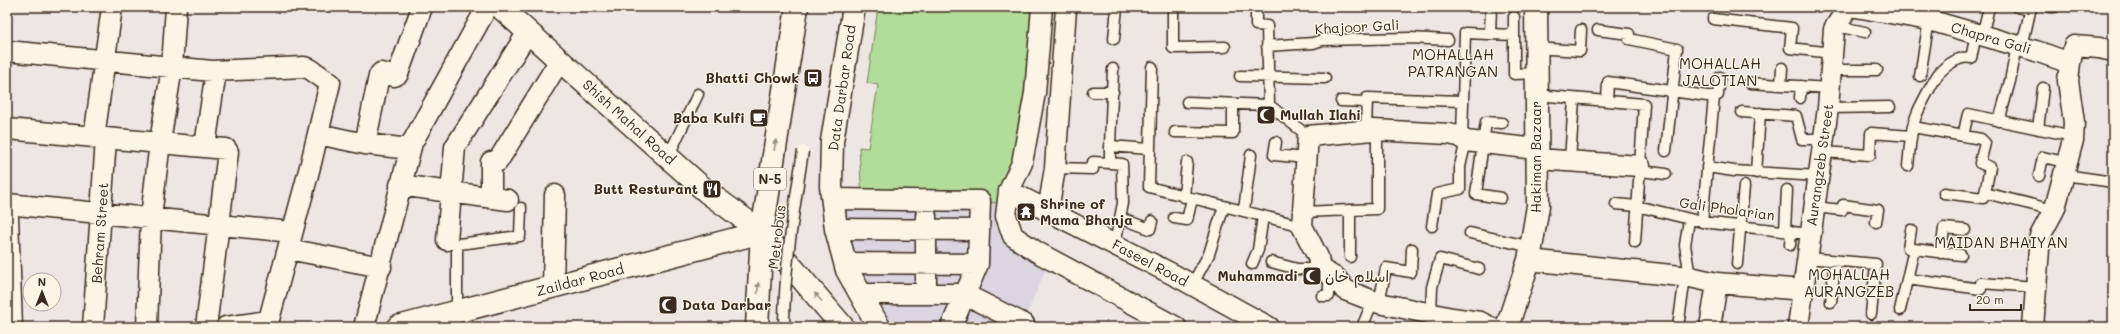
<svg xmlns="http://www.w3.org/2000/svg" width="2120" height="334" font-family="Mali,'Playpen Sans Arabic',sans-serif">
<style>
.built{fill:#dbd4e1}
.green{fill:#b1dc99;stroke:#76835c}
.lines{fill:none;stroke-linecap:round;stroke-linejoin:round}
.lane-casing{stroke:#3b2a1e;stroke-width:13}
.street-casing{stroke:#3b2a1e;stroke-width:23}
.secondary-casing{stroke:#3b2a1e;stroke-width:25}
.primary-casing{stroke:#3b2a1e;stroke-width:25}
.lane{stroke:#fcf5e5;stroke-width:10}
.street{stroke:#fcf5e5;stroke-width:20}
.secondary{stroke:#fcf5e5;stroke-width:22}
.primary{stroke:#fcf5e5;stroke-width:22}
.lane-bridge-casing{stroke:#3b2a1e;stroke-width:13;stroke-linecap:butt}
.lane-bridge{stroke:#fcf5e5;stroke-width:10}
.oneway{fill:#9c9082}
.labels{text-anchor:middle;stroke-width:3;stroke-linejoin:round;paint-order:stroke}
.shield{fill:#fcf5e5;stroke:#75675a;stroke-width:1}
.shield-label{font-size:13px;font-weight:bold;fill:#3b2a1e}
.street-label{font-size:14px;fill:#3b2a1e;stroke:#fcf5e5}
.poi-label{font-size:14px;font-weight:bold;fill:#3b2a1e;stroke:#fcf5e5;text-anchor:end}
.neighbourhood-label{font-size:15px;fill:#3b2a1e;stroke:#fcf5e5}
</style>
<rect width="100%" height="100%" fill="#ede6e3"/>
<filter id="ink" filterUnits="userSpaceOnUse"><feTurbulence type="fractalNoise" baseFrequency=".025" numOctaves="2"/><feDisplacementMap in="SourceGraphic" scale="8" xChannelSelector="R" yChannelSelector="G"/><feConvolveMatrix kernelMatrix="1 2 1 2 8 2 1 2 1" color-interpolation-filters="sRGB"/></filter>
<g filter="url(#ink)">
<path class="built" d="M833,199l175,4 -2,13 44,43 -29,68h-136l-20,-24z"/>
<path class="green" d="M878,7h164l-34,196 -146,-3 -3,-53 9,1 10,-63 -11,-2z"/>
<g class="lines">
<g class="lane-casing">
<path id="lane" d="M1173,7v41l52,-1
M1256,7v18l11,1 2,79 39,31
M2017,7l14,3
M2049,7h6
M1713,19l79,9 -2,20 42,5
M1836,26l29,6
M1598,30l31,4v5l48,10 -11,102
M1490,34l1,-27
M1514,35v-18
M1982,36l7,-29
M1114,39l3,-32
M1267,46l46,-3 9,-3 88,-2 38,2
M2022,47l9,-40
M1535,48l45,3 1,-21
M1152,67l-3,120 153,39
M1113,69l-3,77 39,3
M1831,70h46
M1240,76l85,2
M1920,76l9,-56
M1750,83l79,5
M1781,85l1,-17
M1093,92h20
M1536,95l108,9 -9,138
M1714,97l4,-2 2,-18
M1800,98l1,-12
M1341,101l25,1
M1607,101l1,-19 106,15 -12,125
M1187,102l82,3
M1828,108l62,-1
M1742,112l54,4 6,23h21
M1999,121l11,-40 7,-35
M1913,127l68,12 4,4 -5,20 10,4 -5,26 69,17
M2038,129l5,-41
M1366,130l1,-32 95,3
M1175,132l58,1v-29
M1963,136l5,-22 105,22
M1462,138l3,-105 49,2v39l21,-1
M1276,142l-2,13 32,3
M1110,146v17l12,1 1,39 -8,41
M1822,152l48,3 1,-22 40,3
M668,157l30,-63
M1570,161l4,-62
M1908,166c2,-17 2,-36 9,-52 2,-6 18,-36 22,-41 7,-8 22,-18 32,-15l5,-23
M1707,167l27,4 84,5
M1055,168l38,1v-7l17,1
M1640,171l26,3
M1756,173l4,-60
M2065,175l48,7
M2039,176l4,-19 25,6
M1944,193l39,5 2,-5
M1184,197l3,-35
M1501,198l-25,-4 10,-72 16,1
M1616,204l21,2 65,16 108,12
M1814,207l28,3 1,-5 35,5 -2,12
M1244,210l7,-55
M1350,210v47
M1302,212l75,-3v-79
M1120,218l30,11 2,-8
M1174,218l13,2 5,-21
M1689,220l-4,25 5,32
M1432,226l5,-32 23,-5v-23l6,-25
M1785,230l2,-40
M1911,230l-3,18 6,1
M1470,233l61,14
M1790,245l1,-14
M1941,253l3,-25 21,2
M1807,258l69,6 -5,50
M1271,262l26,7h23
M1252,264l6,-14 5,-34
M1737,264l7,-78
M1907,279l74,10v-6l55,4
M1192,285l17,-31 15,-48
M1322,296h7v-23
M1831,302l4,-41
M1379,303l7,-35 25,4 1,-23
M1900,310l14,-61 47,6
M457,312v-65l2,-3 61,-8 1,-28
M1431,314l1,-27 8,-28 39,10
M1362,327l11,-26
M1678,327l7,-50"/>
</g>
<g class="street-casing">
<path id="street" d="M1042,7l-7,86 -13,70 -13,28 -3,25 7,20 24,16 139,75
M1856,7l73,13 107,31 34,12 4,-17 25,2 14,3
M7,51l205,20 92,-4 6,2 20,14 -19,80 -44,164
M7,129l219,20 2,3 -22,175
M318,134l47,10 45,5
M94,138l18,-131
M365,144l14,-68 2,-3 13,3 4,-2 24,-67
M205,146l11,-75
M1537,159l103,7
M400,185l108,15
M1009,191l167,85 93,51
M491,198v-36l7,-1 62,-101
M833,199l147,2 -2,63 -27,63
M7,204l285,28
M1048,211l7,-43 11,-160
M926,216v78
M836,229l143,1
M447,240l8,-93 73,-115
M288,249l93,18
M1529,260l161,17 27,6 86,7
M846,263l132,1
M553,287l2,-92
M860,294h104l60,30
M93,327l13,-188
M147,327l4,-110 9,-75 12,-75 4,-60
M226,327l42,-6
M364,327l48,-184 75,-136
M1490,327l-10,-5 -28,-4 -73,-15 -34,-13 -9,-12 -16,-9 -2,-12 -16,-31 6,-90 65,-6 76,4 9,2 8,5 71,8
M1710,327l7,-44
M1798,327l30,-219 6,-79 14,-22
M2033,327l7,-91 15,-28 18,-68 1,-18 -6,-41 2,-18"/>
</g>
<g class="secondary-casing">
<path id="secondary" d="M500,7l207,185 55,40
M7,217l4,110
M398,327l364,-95
M1507,327l22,-67 9,-54 -2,-199"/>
</g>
<g class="primary-casing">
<path id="primary" d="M854,7l-22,134 -1,45 5,43 11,41 32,57
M762,232l81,95
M757,327l5,-95 35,-225"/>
</g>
<use href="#lane" class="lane"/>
<use href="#street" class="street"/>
<use href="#secondary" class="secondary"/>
<use href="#primary" class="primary"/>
<g class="lane-bridge-casing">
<path id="lane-bridge" d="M784,327c0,-59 10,-117 19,-176"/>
</g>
<use href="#lane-bridge" class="lane-bridge"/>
</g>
<defs><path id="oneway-solid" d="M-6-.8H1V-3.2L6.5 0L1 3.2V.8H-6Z"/></defs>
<g class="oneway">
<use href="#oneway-solid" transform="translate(775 145) rotate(-81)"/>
<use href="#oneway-solid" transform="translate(758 288) rotate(-86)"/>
<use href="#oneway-solid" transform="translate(818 297) rotate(-130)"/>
</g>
</g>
<defs>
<g id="bus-square" transform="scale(1)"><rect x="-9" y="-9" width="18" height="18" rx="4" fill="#3b2a1e" stroke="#fcf5e5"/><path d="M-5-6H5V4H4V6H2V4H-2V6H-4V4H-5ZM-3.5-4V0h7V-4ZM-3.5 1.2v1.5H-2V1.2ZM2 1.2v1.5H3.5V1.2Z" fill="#fff"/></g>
<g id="mosque-square" transform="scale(1)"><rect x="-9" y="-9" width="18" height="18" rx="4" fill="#3b2a1e" stroke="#fcf5e5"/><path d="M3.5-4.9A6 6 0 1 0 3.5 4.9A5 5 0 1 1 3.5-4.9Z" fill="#fff"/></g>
<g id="cafe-square" transform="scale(1)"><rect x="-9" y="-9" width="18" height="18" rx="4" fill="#3b2a1e" stroke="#fcf5e5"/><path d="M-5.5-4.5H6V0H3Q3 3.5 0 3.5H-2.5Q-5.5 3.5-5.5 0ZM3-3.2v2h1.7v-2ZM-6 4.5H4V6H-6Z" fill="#fff"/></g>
<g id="restaurant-square" transform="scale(1)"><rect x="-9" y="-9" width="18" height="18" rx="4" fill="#3b2a1e" stroke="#fcf5e5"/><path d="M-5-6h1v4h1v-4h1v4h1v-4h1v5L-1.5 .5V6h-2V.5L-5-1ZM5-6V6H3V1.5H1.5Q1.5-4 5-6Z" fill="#fff"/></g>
<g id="temple-square" transform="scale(1)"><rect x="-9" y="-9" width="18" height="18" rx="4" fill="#3b2a1e" stroke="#fcf5e5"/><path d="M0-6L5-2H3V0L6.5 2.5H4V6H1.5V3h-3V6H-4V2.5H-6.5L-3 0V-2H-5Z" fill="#fff"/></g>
</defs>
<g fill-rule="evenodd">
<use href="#bus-square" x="813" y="78"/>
<use href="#mosque-square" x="1266" y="115"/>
<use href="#cafe-square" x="759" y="118"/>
<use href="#restaurant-square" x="712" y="189"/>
<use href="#temple-square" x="1026" y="212"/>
<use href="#mosque-square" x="1312" y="276"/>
<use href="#mosque-square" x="668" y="305"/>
</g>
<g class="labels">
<rect class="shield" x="754" y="168" width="32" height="22" rx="3"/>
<g class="shield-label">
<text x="770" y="184">N-5</text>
</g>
<g class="street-label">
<text transform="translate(1357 27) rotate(-3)" y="5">Khajoor Gali</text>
<text transform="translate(1991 38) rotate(16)" y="5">Chapra Gali</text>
<text transform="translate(842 88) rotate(-82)" y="5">Data Darbar Road</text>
<text transform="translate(629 122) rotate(42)" y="5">Shish Mahal Road</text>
<text transform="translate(1536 157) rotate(-90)" y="5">Hakiman Bazaar</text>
<text transform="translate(1820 165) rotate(-82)" y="5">Aurangzeb Street</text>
<text transform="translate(1727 209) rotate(8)" y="5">Gali Pholarian</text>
<text transform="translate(100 233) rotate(-86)" y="5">Behram Street</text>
<text transform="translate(777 237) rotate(-83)" y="5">Metrobus</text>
<text transform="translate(1150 263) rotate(28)" y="5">Faseel Road</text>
<text transform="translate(580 280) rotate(-15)" y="5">Zaildar Road</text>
</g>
<g class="poi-label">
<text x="799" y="83">Bhatti Chowk</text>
<text x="1280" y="120" text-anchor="start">Mullah Ilahi</text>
<text x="745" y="123">Baba Kulfi</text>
<text x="698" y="194">Butt Resturant</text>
<text x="1040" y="209" text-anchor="start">Shrine of<tspan x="1040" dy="16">Mama Bhanja</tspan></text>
<text x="1298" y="281">Muhammadi</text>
<text x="682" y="310" text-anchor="start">Data Darbar</text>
</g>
<g class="neighbourhood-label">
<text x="1453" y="60">MOHALLAH<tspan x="1453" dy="17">PATRANGAN</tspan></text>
<text x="1720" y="69">MOHALLAH<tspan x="1720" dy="17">JALOTIAN</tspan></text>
<text x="2001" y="248">MAIDAN BHAIYAN</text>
<text x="1849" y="280">MOHALLAH<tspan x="1849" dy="17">AURANGZEB</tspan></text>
<text x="1357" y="282">اسلام خان</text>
</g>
</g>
<rect width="2120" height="334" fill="none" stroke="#fcf5e5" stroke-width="24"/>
<rect x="12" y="12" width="2096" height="310" fill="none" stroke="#3b2a1e" stroke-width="1.5" filter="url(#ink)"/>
<g transform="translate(42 292)"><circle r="19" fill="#fcf5e5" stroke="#afa495"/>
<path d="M0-3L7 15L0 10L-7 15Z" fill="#3b2a1e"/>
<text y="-6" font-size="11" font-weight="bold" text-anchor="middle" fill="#3b2a1e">N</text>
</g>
<path d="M1970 304v6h51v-6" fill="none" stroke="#3b2a1e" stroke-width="2"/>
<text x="1976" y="304" font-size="12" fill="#3b2a1e" stroke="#fcf5e5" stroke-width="3" paint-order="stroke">20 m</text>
</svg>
